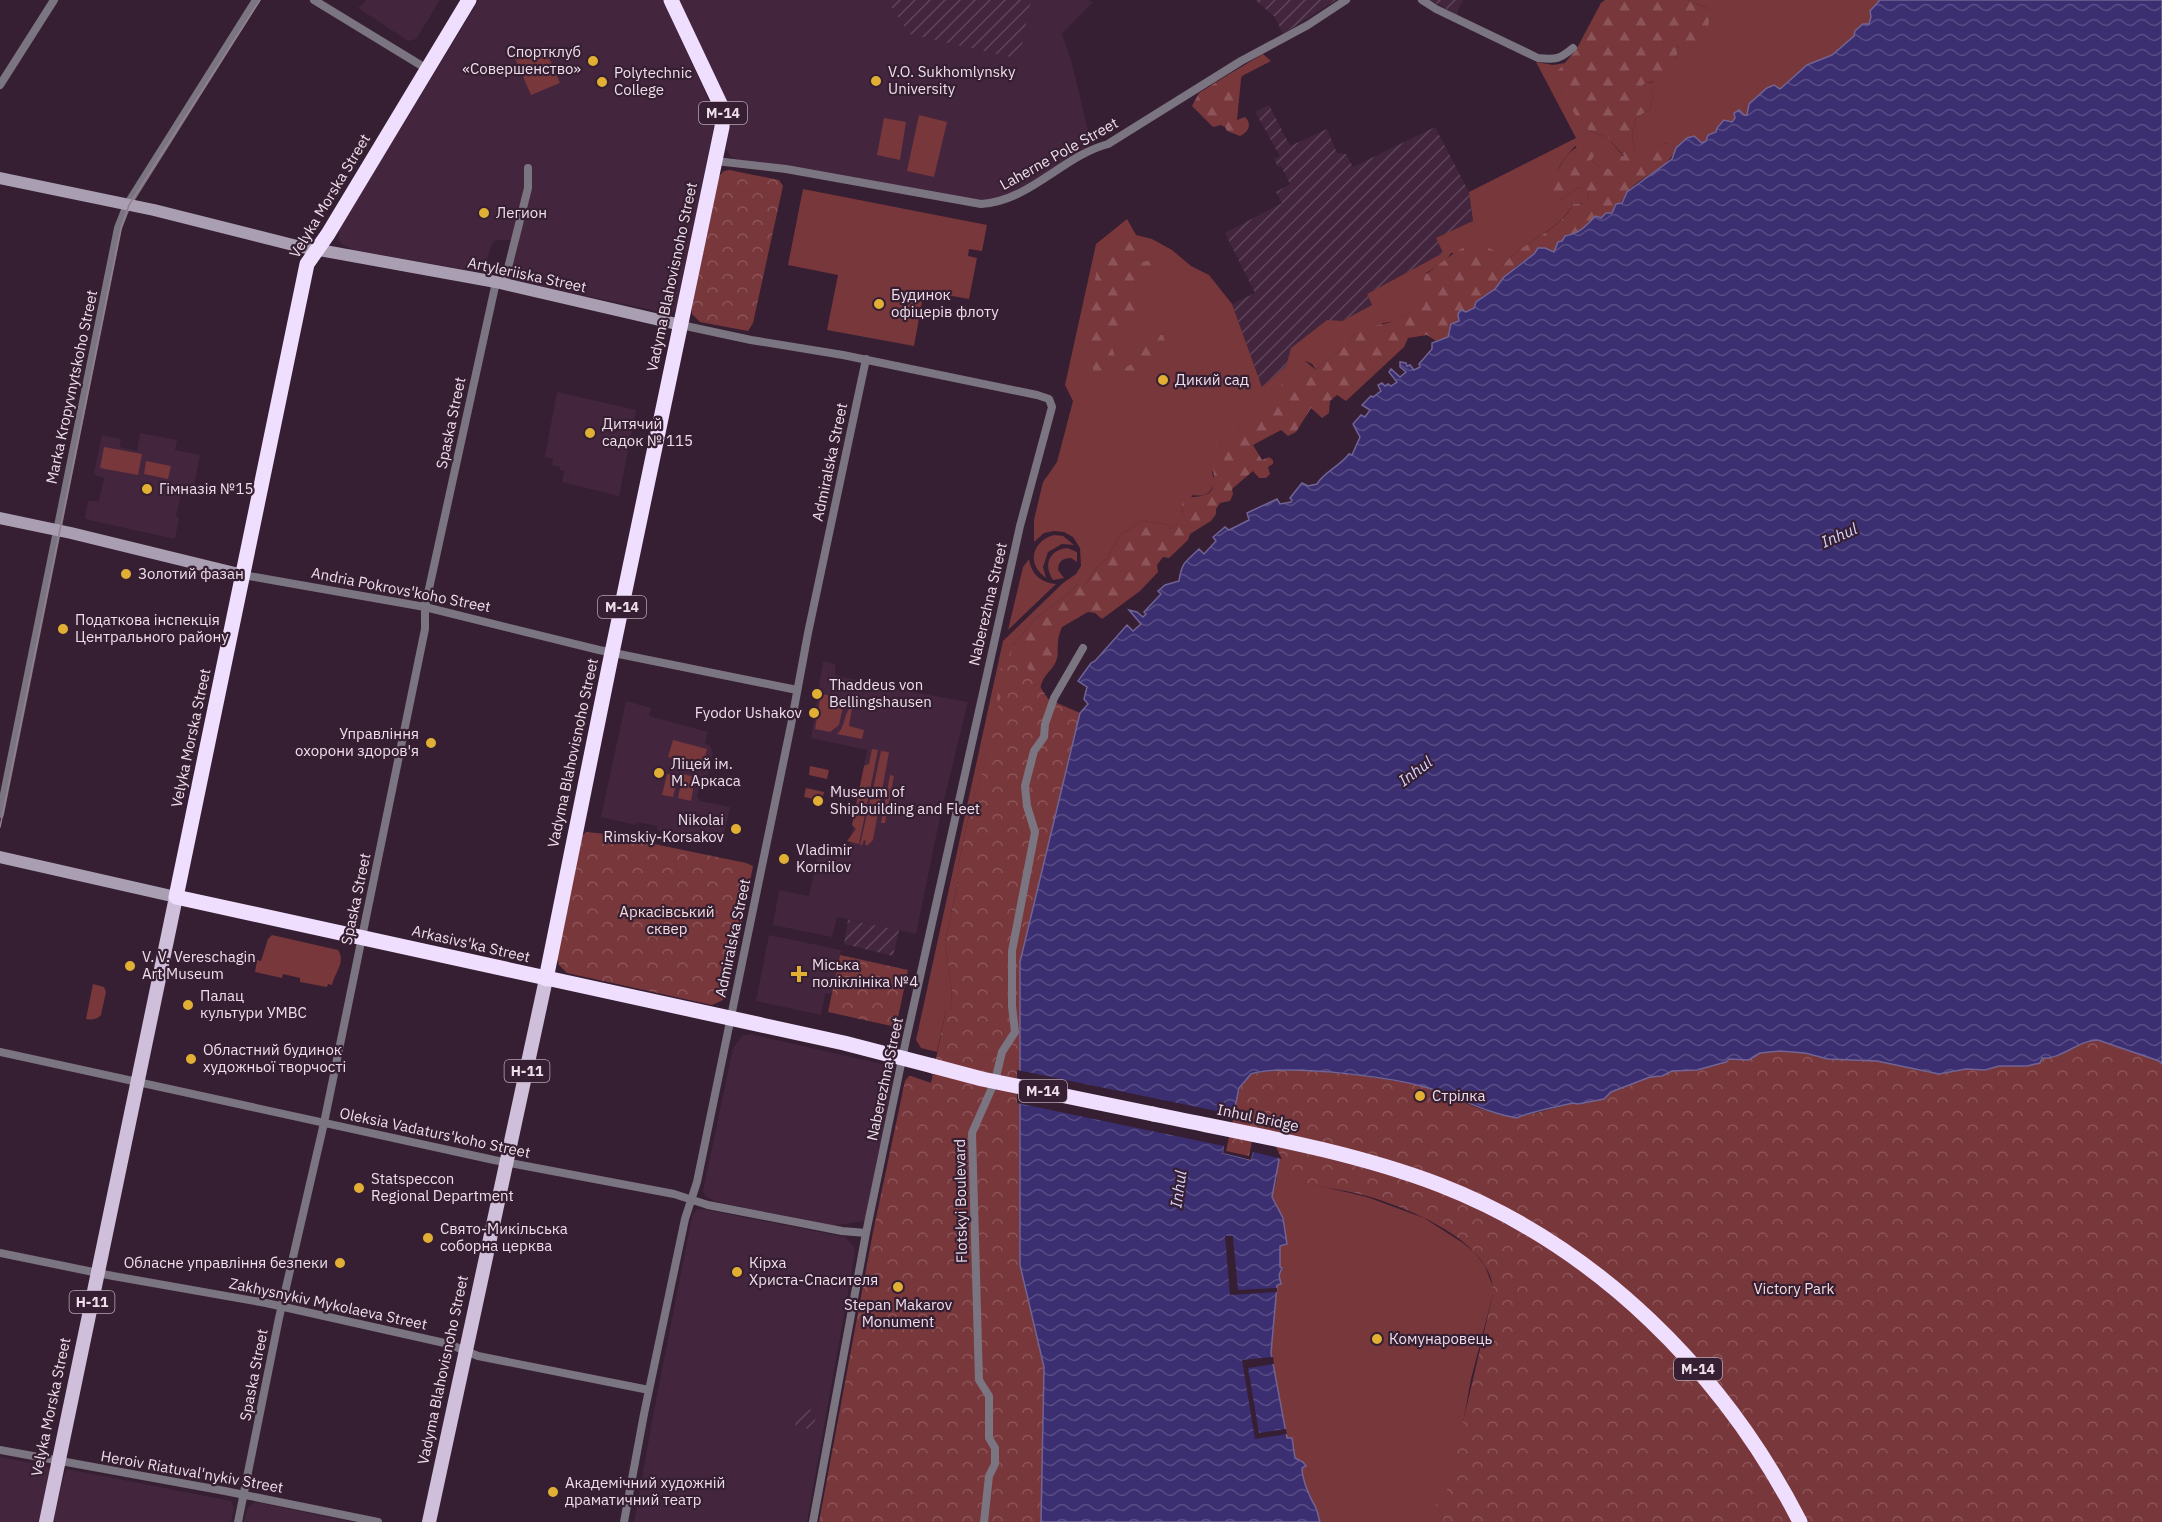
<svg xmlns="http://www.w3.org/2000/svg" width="2162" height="1522" font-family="'IBM Plex Sans',sans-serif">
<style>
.built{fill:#43263e}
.industrial{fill:url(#industrial-furrows)}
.grass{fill:#78373b}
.forest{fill:url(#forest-firs)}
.park{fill:url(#park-crowns)}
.water{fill:url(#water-waves);stroke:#716495;stroke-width:1.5}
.pier{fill:#361f32}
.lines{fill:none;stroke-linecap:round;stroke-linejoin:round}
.street{stroke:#7b7481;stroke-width:8}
.secondary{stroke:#aa9eb3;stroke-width:12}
.primary{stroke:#cfbfda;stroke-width:14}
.highway{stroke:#f0defe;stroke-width:15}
.tram{stroke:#93808f;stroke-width:1.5}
.highway-bridge{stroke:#f0defe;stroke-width:15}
.poi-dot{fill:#e1af34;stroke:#361f32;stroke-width:2}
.labels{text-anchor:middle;stroke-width:4.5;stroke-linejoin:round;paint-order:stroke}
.shield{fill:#361f32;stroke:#b7a5b3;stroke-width:1.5}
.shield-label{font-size:14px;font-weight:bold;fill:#eedeea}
.poi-label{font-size:15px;fill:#eedeea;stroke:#361f32;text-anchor:start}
.street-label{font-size:15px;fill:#eedeea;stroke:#361f32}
.park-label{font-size:15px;fill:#f4dbdb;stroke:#361f32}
.water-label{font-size:16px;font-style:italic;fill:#d5d2fa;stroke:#361f32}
</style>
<defs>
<pattern id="industrial-furrows" width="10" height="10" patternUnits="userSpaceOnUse" patternTransform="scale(1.5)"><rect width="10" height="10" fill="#43263e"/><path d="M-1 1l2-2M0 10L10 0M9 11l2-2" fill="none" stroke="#5e455a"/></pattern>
<pattern id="forest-firs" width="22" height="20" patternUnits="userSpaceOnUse" patternTransform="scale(1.5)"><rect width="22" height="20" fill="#78373b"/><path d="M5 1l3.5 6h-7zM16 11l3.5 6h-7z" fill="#8c5458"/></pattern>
<pattern id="park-crowns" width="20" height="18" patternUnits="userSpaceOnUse" patternTransform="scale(1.5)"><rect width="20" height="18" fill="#78373b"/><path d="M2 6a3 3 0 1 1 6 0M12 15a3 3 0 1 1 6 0" fill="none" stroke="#8c5458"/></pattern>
<pattern id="water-waves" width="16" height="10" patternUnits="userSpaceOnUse" patternTransform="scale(1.5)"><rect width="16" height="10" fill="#3c2f71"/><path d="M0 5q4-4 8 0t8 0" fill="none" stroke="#584d85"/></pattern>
</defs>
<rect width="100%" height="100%" fill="#361f32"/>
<path class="built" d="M366,0h74l-24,39 -8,2 -50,-33z
M479,0h184l53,116 -39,192 -6,6 -158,-34 -2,-7 8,-31 -8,-2h-15l-4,4 -6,18 -4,5 -8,4 -121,-21 -13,-7 -2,-12 5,-8z
M678,0h410l5,2 -31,32 9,26 20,82 -3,1 2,3 -82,49 -26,6 -245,-42 -6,-2 -5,-8 4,-26 -1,-15z
M557,392l79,18 -17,86 -57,-14 2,-11 -4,-1v-3l-8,-2 1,-6 -8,-2z
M140,433l37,7 -2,10 25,5 -8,41 -11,-2 -5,22 3,2 -4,21 -86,-19 -4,-2 3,-17h11l5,-23 -9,-3 -1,-3 8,-37 19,4 -1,8 17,4z
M823,661l12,3v11l67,15 66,12 -27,110 -25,122 -79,-17 -5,20 -59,-12 6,-35 30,6 11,-52 29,5 18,-99 -56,-12z
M626,701l25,7 -2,8 59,16 -3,11 5,3 3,6 -4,20 -1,3h-5l-6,21 3,5 30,6 -8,36 -13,-3 1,-3 -22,-5 -1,5 -30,-7v-4l-20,-4 -1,3 -35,-8z
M769,935l72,15 -9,43 -7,1 -4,21 -65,-14z
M750,1034l136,31 4,4 2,8v9l-27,135 -35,5 -116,-25 -9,-5 -2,-5 30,-143 9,-12z
M702,1209l143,28 9,10 1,6 -48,269h-173l19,-106 39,-199 4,-7z
M0,1457l46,9 4,3 -11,53h-39z
M67,1469l164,32 3,7 -3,14h-178l11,-47z
M255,1502l5,1 91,19h-107l3,-13z"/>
<path class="industrial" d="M887,0h144l-12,59 -110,-25z
M1255,0h81l-53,34 -8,-17z
M1430,0h33l-7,14z
M1269,105l21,41 37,-17 10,24 9,1 7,13 82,-40 34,65 4,30 -37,16 7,15 -76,41 5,11 -30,16h-15l-36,27 -5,18 -24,21 -30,-83 23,-11 -30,-60 57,-30 -6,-11 14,-8 -9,-18 -3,1 -4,-8 6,-3 -25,-44z
M848,920l51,10 -6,26 -49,-12z
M799,1407l18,4 -4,19 -18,-4z"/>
<path class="grass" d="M1688,0h192l-10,11 1,6 -2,7 -37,31 -25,10 -27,24 -13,-1 -18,16 -2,11 -12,3 -3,5 -3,-2 -23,20 -4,2 -15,-5 -11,10 -10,-5 -31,11 -3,-19 4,-17 14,-9 4,-15 -11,-7 2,-4 8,-1 23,-23 3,-14 31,-36z
M544,46l16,37 -29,12 -16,-37z
M1263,54l8,7 -29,15 -1,3 -12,1 -3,-4z
M1536,62l17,3 12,-2 -5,26 30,42 17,6 17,20 -12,14 -14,-5 -23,-20c-19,22 -21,26 -16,55l20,-14 8,2 2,11 -3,3 -13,1c-15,29 -51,37 -70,61l-4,-3 -48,-9 -6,9 -19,11 -1,26 -3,5 -24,17 -15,2 -14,10 -14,1c-9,15 -27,23 -39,36l-4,-6 -6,-3 -5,2v6l-4,6 -3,1 9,13 -65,41 -26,42 3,11c-6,11 -9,14 -22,12l-11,13c2,13 -2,14 -12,21l-4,-5 -24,-3 -23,15 -12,23 -10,8 -11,17h-8l-9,9 -34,26 -22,26 -31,130 -11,30 -13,62v14l-13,61 7,50 -2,19 -4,-1 -9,42 -16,-4 -5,-8 87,-399 60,-58 13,-9 5,-8 -1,-18 -7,-11 -9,-5 -10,-1 -10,2 -10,9v-22l9,-38 14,-20 16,-61 -8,-16 31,-141 31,-25 9,16 16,4 20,11 19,16 18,9 23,29 30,83 24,-21 5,-18 36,-28 15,1 30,-16 -5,-11 76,-41 -7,-15 37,-17 -4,-29 107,-54z
M919,115l28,7 -13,55 -27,-6z
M884,118l22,4 -6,38 -23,-5z
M803,189l184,36 -5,26 -13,-2 -1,7 9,2 -8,41 -45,-8 -10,55 -87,-16 11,-55 -50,-10z
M104,447l38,7 -4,21 -38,-7z
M146,461l25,5 -3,13 -24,-5z
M1054,535l9,1 11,9 -12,-1 -14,8 -5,15 3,11c-20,-14 -14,-37 8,-43z
M1067,548l10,4v10l-6,-4c-9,0 -13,4 -13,12l6,8 -11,2c-10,-15 -4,-30 14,-32z
M1029,559c2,15 12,24 27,25l-48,46 15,-63z
M821,694l24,4 -6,27 -9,7 -15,-3z
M850,708h2l-3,18 15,4 -2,9 -25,-5c9,-8 6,-18 13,-26z
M673,740l34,9 -5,18 -34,-10z
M872,749l6,1 -19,94 -12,-3 9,-12 -4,-4 12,-59 5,-2z
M881,751l8,1 -16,88 -5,5h-3l1,-4 -2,-1 -2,5h-2l10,-45 4,-2 -2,-4z
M810,766l19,4 -2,9 -18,-4z
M667,774l11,2 -5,21 -11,-2z
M683,774l12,3 -4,24 -13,-3z
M890,775l4,1 -9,47h-4z
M806,788l18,4 -2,9 -18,-4z
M272,935l66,15c8,12 -3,22 -6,35l-4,-1 -1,3 -27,-5v-4l-17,-4 -1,4 -27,-6 2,-12 4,1 7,-22z
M93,984l11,3 2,5 -5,23c-5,5 -9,5 -15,4z
M1277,1178h9l81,19 57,21 39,25 12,10 10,13 8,21v7l-22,85 -22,120 -14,5 8,13 -1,5h-122c-2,-5 -2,-10 -4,-14 -7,-12 -14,-26 -14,-40l3,-2 -2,-4 -8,-4 -3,-20h-5l-16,-85 6,-69h4l-2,-9 3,-7 -2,-1 -10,-19 16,-3 -3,-27 -11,-21z"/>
<path class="forest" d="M1605,0h83l22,9 -2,20 -16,15 -13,1 -3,14 -11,20 -20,4 -2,3 11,8 -4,15 -14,9 -4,17 3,18 31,-10 10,5c-8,22 -33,26 -48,43 -6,7 -8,17 -17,22 -12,8 -26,12 -36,22h-6l-13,11 -2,6 -16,-4 -4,6 -19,13v4l-11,6 -9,12 -46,40 -1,8 -12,4 -9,-6 -19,3 -4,9 -58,54 -9,-6 -7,6 -1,12 -7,5 -11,-10 -15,24 -8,4 -7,-6 -28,15 9,15 7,-3 4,3v4l-5,3 2,7 -4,4h-7l-6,-7 -21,18 1,5 -3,7 -10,2 -4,6v5l-5,7 -21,13 -2,6 -19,18 -6,-1 -6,8 1,7 -18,19 -38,28 -7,-6 -7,-1 -26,15c-2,5 -4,10 -4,15 -1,7 1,12 -2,19 -4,11 -13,12 -16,29l8,10 -98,347 31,-264 13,-60 10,-79 6,-2 3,3 22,-26 34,-26 9,-9h8l11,-17 10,-8 12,-23 23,-15 24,3 4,5c16,-10 12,-13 12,-30 7,-2 22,-2 27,-6 16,-14 -15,-48 24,-57l5,-6 10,-7 13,-20 8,-1 11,-8 2,-11c9,-7 19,-7 18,-20l5,-2 11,9c12,-13 30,-22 39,-36l7,-2 6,1 2,-6c14,-4 28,-4 39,-14v-8l4,-3 9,2 2,-5 -7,-15 6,-3 3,-7c14,-8 34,-31 50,-29 7,0 14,4 20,6l3,10 4,4c19,-24 56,-32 70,-61l13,-1 3,-4 -2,-9 -8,-3 -20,14 -9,-8c7,-22 14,-43 37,-51l8,3 1,8 -5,7 7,6 14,4 3,-13 9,-1 -17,-19 -17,-6 -11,-10 -19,-32 -4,-16 20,-23 25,-47z
M1226,76l3,3h12l-4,41 8,-3c7,7 4,15 -5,19l-13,-5 -2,-4 -4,-2 -8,2 -21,-21 7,-13z
M1121,234h6c7,9 9,14 7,24l5,5 12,-3 7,2 -1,9 -13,6 -9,-2c3,10 7,17 -2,25l4,22 -8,10 -14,5 -4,7 5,16 -16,15 -6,-2 -2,-7 4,-10 -5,-7 -6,-3 -2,-8 18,-88 9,-9z
M1156,335h7l3,10c-10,7 -14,13 -17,24l-13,4 -15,15 -3,-8 2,-9 18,-11 10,-21z"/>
<path class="park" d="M729,170l50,10 4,6 -30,137 -5,8 -48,-9 -8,-8v-7l27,-131 5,-5z
M1013,645l35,54 32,14 -60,249v303l24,102 -3,155h-222l54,-290 32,-151 4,-5h2l20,7 15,-73h4l2,-18 -7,-50 13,-61v-14l13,-62 11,-31z
M586,832l20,2 140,29 7,3 -24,121 -6,13 -11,5 -145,-32 -8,-8 -2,-6 25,-123z
M840,955l68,15 -12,57 -68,-15z
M2090,1040h8l61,21 3,3v458h-720l1,-5 -8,-13 3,-4 7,-2 48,-204c2,-52 -85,-86 -126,-98 -27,-7 -55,-10 -81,-18h-9v-8l-26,-10 -28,-7c4,-14 14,-65 22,-74 17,-20 157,0 184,9 22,8 69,32 91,28 18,-3 36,-8 53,-13l5,1 26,-5 7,-7 39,-15 12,-1 10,-5 25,-1 28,-8 4,-3h23l8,-6 20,-2 25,2 23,6 49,2 62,13 27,-5 19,1 14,-4h28l15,-8h10z"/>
<path class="water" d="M1880,0h282v1064l-3,-3 -61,-21c-20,0 -37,20 -56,18l-2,5 -13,3h-28l-14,4 -19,-1 -27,5 -62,-13 -49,-2 -23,-6 -25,-2 -20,2 -11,7 -20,-1 -3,3 -29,8 -25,1 -10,5 -12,1 -39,15 -7,7 -26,5 -5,-1c-12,3 -48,10 -56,15 -32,-5 -60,-22 -92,-31 -37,-10 -139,-24 -174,-13l-12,14 -5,24h-3l-8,41 28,7 6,-27 17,16 5,11 -7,37 11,21 4,26 -7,2v21l2,1 -3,7 2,9 -4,1 -6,68 16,85h5l3,20 8,4 3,4 -4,2c0,12 8,30 14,40 2,4 2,9 4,14h-279l3,-155 -24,-102v-303l60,-249 8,-9 -4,-5 3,-12 -9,-6 13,-18 4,-2 32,-36 6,6 8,-7 -12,-14 8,2 6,5 3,-3 -2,-2 17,-18 -3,-3 7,-6 14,-4c3,-20 7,-19 20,-32l5,5 12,-13 -3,-4 12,-10 4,3 20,-10 -2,-7 30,-14 3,5 11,-2 1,-2 -2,-2 12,-15 6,3 9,-2c7,-12 22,-17 32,-30l3,1 8,-18 -7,-13 8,-9 4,2 5,-7 -8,-5 9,-9 2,1 8,-6 -3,-6 4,-2 3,3 3,-2 3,2 6,-4 -8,-10 2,-3 9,8 6,-5 -6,-5v-5l6,1 1,3 3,-1 4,5 6,-3 -1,-3 13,-15v-6l16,-6 3,-13 8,-3 -1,-7 3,-4 5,2 8,-4 2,-6 19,-13 9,-12 30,-23 4,-6h7l9,4 4,-10 4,-1 3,-5c17,-4 19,-9 31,-20l5,2 5,-5h6l4,-9 6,-1 5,-11 45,-33 4,-11 11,-10 7,-2 8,7 4,-2 2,-6 8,-3 1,-4 7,-8 8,2 3,-4 -1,-5 5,-3 5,5h3l2,-11 18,-16 7,-3 6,4 27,-24 25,-10 22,-19 1,-5 8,-7h6l2,-7 -1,-6z"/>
<path class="pier" d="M1017,1070l214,44 1,-2 5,1 -3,2 -8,36 23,5 5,-24h14l14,27 -29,-7 -2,8 -28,-7 1,-7 -207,-43z
M1225,1236h8v3l5,51 39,-2v4l-47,3z
M1273,1357l1,7 -26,4 11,65 27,-4 1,5 -32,5 -13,-79z"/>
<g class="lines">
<path class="street" d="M314,0l113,69
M1422,0l14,9 102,49c18,2 22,1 35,-10
M0,85l54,-85
M716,161l70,8 195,35c49,-3 82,-48 127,-60l133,-83 67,-36 38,-25
M504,284l24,-96v-20
M681,325l70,15 92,15 194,40 12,4 3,8 -32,119 -114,514 -40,193 -53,289
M243,575l182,32 174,43 198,40
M0,814l118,-586 9,-23 129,-205
M0,1052l494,108 180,34 34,11 134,26 24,2
M0,1253l113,23 153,27 183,41 29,12 171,34
M0,1450l225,41 153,31
M238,1522l41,-204 45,-195 101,-494v-22l71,-325
M624,1522l20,-108 41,-195 12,-37 94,-457 17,-92 58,-274
M984,1522l5,-46 6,-12v-16l-6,-10v-42l-10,-16 -7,-247 23,-52 7,-29 13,-20 -3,-26v-55l23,-119 -8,-26 -2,-20 9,-35 10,-14 1,-13 9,-26 29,-50"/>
<path class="secondary" d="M0,178l154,32 143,36 199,36 185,43
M0,518l71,15 172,42
M0,857l176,40"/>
<path class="primary" d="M46,1522l130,-625
M429,1522l117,-543"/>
<path class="highway" d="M469,0l-141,234 -21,30 -131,633 668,146 89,23
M546,979l63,-312 113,-540 1,-17 -52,-110
M1153,1114c96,20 195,36 287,71 157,61 284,188 360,337"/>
<path class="tram" d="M0,827l121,-599 8,-23 131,-205"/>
<path class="highway-bridge" d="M933,1066l49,13 171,35"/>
</g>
<g class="poi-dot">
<circle cx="593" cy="61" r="6"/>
<circle cx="876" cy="81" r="6"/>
<circle cx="602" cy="82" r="6"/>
<circle cx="484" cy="213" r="6"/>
<circle cx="879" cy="304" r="6"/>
<circle cx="1163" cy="380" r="6"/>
<circle cx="590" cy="433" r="6"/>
<circle cx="147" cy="489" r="6"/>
<circle cx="126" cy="574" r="6"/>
<circle cx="63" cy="629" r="6"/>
<circle cx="817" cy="694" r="6"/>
<circle cx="814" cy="713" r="6"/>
<circle cx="431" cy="743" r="6"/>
<circle cx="659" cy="773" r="6"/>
<circle cx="818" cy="801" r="6"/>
<circle cx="736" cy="829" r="6"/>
<circle cx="784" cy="859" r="6"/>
<circle cx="130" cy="966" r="6"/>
<path d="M796 965h6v6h6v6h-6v6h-6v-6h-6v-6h6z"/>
<circle cx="188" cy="1005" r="6"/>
<circle cx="191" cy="1059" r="6"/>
<circle cx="1420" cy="1096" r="6"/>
<circle cx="359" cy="1188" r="6"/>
<circle cx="428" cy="1238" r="6"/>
<circle cx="340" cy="1263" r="6"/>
<circle cx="737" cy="1272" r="6"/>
<circle cx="898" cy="1287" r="6"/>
<circle cx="1377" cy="1339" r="6"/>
<circle cx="553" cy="1492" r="6"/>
</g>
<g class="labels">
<g class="shield">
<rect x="699" y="102" width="48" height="22" rx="4.5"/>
<rect x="598" y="596" width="48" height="22" rx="4.5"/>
<rect x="504.5" y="1060" width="45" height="22" rx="4.5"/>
<rect x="1019" y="1080" width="48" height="22" rx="4.5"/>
<rect x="69.5" y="1291" width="45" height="22" rx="4.5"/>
<rect x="1674" y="1358" width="48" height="22" rx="4.5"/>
</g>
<g class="shield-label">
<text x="723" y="118">М-14</text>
<text x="622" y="612">М-14</text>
<text x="527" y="1076">Н-11</text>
<text x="1043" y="1096">М-14</text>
<text x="92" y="1307">Н-11</text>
<text x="1698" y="1374">М-14</text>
</g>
<g class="poi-label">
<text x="581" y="57" text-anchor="end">Спортклуб<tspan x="581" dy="17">«Совершенство»</tspan></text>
<text x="888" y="77">V.O. Sukhomlynsky<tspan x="888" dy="17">University</tspan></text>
<text x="614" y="78">Polytechnic<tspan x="614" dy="17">College</tspan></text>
<text x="496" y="218">Легион</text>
<text x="891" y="300">Будинок<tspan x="891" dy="17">офіцерів флоту</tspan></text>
<text x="1175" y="385">Дикий сад</text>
<text x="602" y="429">Дитячий<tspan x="602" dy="17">садок № 115</tspan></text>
<text x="159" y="494">Гімназія №15</text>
<text x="138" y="579">Золотий фазан</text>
<text x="75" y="625">Податкова інспекція<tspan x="75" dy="17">Центрального району</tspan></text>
<text x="829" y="690">Thaddeus von<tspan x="829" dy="17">Bellingshausen</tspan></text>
<text x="802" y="718" text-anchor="end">Fyodor Ushakov</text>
<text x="419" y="739" text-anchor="end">Управління<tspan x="419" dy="17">охорони здоров'я</tspan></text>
<text x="671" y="769">Ліцей ім.<tspan x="671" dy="17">М. Аркаса</tspan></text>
<text x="830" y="797">Museum of<tspan x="830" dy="17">Shipbuilding and Fleet</tspan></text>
<text x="724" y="825" text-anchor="end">Nikolai<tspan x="724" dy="17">Rimskiy-Korsakov</tspan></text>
<text x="796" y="855">Vladimir<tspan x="796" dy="17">Kornilov</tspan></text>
<text x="142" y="962">V. V. Vereschagin<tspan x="142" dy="17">Art Museum</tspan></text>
<text x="812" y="970">Міська<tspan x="812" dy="17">поліклініка №4</tspan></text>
<text x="200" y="1001">Палац<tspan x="200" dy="17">культури УМВС</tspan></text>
<text x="203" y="1055">Областний будинок<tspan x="203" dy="17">художньої творчості</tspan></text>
<text x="1432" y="1101">Стрілка</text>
<text x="371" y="1184">Statspeccon<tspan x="371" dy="17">Regional Department</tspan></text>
<text x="440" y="1234">Свято-Микільська<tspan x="440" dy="17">соборна церква</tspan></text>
<text x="328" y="1268" text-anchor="end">Обласне управління безпеки</text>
<text x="749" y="1268">Кірха<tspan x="749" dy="17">Христа-Спасителя</tspan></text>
<text x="898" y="1310" text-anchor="middle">Stepan Makarov<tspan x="898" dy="17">Monument</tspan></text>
<text x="1389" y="1344">Комунаровець</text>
<text x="565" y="1488">Академічний художній<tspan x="565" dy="17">драматичний театр</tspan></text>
</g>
<g class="street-label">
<text transform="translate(1059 154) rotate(-29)" y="5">Laherne Pole Street</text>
<text transform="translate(330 196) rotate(-59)" y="5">Velyka Morska Street</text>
<text transform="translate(527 275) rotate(12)" y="5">Artyleriiska Street</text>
<text transform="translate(672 277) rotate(-78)" y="5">Vadyma Blahovisnoho Street</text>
<text transform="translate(72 387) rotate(-78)" y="5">Marka Kropyvnytskoho Street</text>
<text transform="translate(451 423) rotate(-78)" y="5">Spaska Street</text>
<text transform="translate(830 462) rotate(-78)" y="5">Admiralska Street</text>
<text transform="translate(401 590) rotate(11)" y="5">Andria Pokrovs'koho Street</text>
<text transform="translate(988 604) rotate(-77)" y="5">Naberezhna Street</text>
<text transform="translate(191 738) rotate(-78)" y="5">Velyka Morska Street</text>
<text transform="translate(573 753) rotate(-78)" y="5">Vadyma Blahovisnoho Street</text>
<text transform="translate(356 899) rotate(-78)" y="5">Spaska Street</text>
<text transform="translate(733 938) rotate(-78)" y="5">Admiralska Street</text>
<text transform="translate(471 944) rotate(13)" y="5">Arkasivs'ka Street</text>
<text transform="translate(885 1079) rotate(-78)" y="5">Naberezhna Street</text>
<text transform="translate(1258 1118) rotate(12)" y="5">Inhul Bridge</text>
<text transform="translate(435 1133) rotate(12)" y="5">Oleksia Vadaturs'koho Street</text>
<text transform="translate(961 1201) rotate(-91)" y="5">Flotskyi Boulevard</text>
<text transform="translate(328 1304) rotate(12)" y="5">Zakhysnykiv Mykolaeva Street</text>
<text transform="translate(443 1370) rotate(-78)" y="5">Vadyma Blahovisnoho Street</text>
<text transform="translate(254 1375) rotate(-79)" y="5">Spaska Street</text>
<text transform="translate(51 1407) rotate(-78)" y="5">Velyka Morska Street</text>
<text transform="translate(192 1472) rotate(10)" y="5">Heroiv Riatuval'nykiv Street</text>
</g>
<g class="park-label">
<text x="667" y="917">Аркасівський<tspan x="667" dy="17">сквер</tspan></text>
<text x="1794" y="1294">Victory Park</text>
</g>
<g class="water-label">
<text transform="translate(1839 535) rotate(-24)" y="6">Inhul</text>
<text transform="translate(1415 771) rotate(-37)" y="6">Inhul</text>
<text transform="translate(1178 1189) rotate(-82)" y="6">Inhul</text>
</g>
</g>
</svg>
